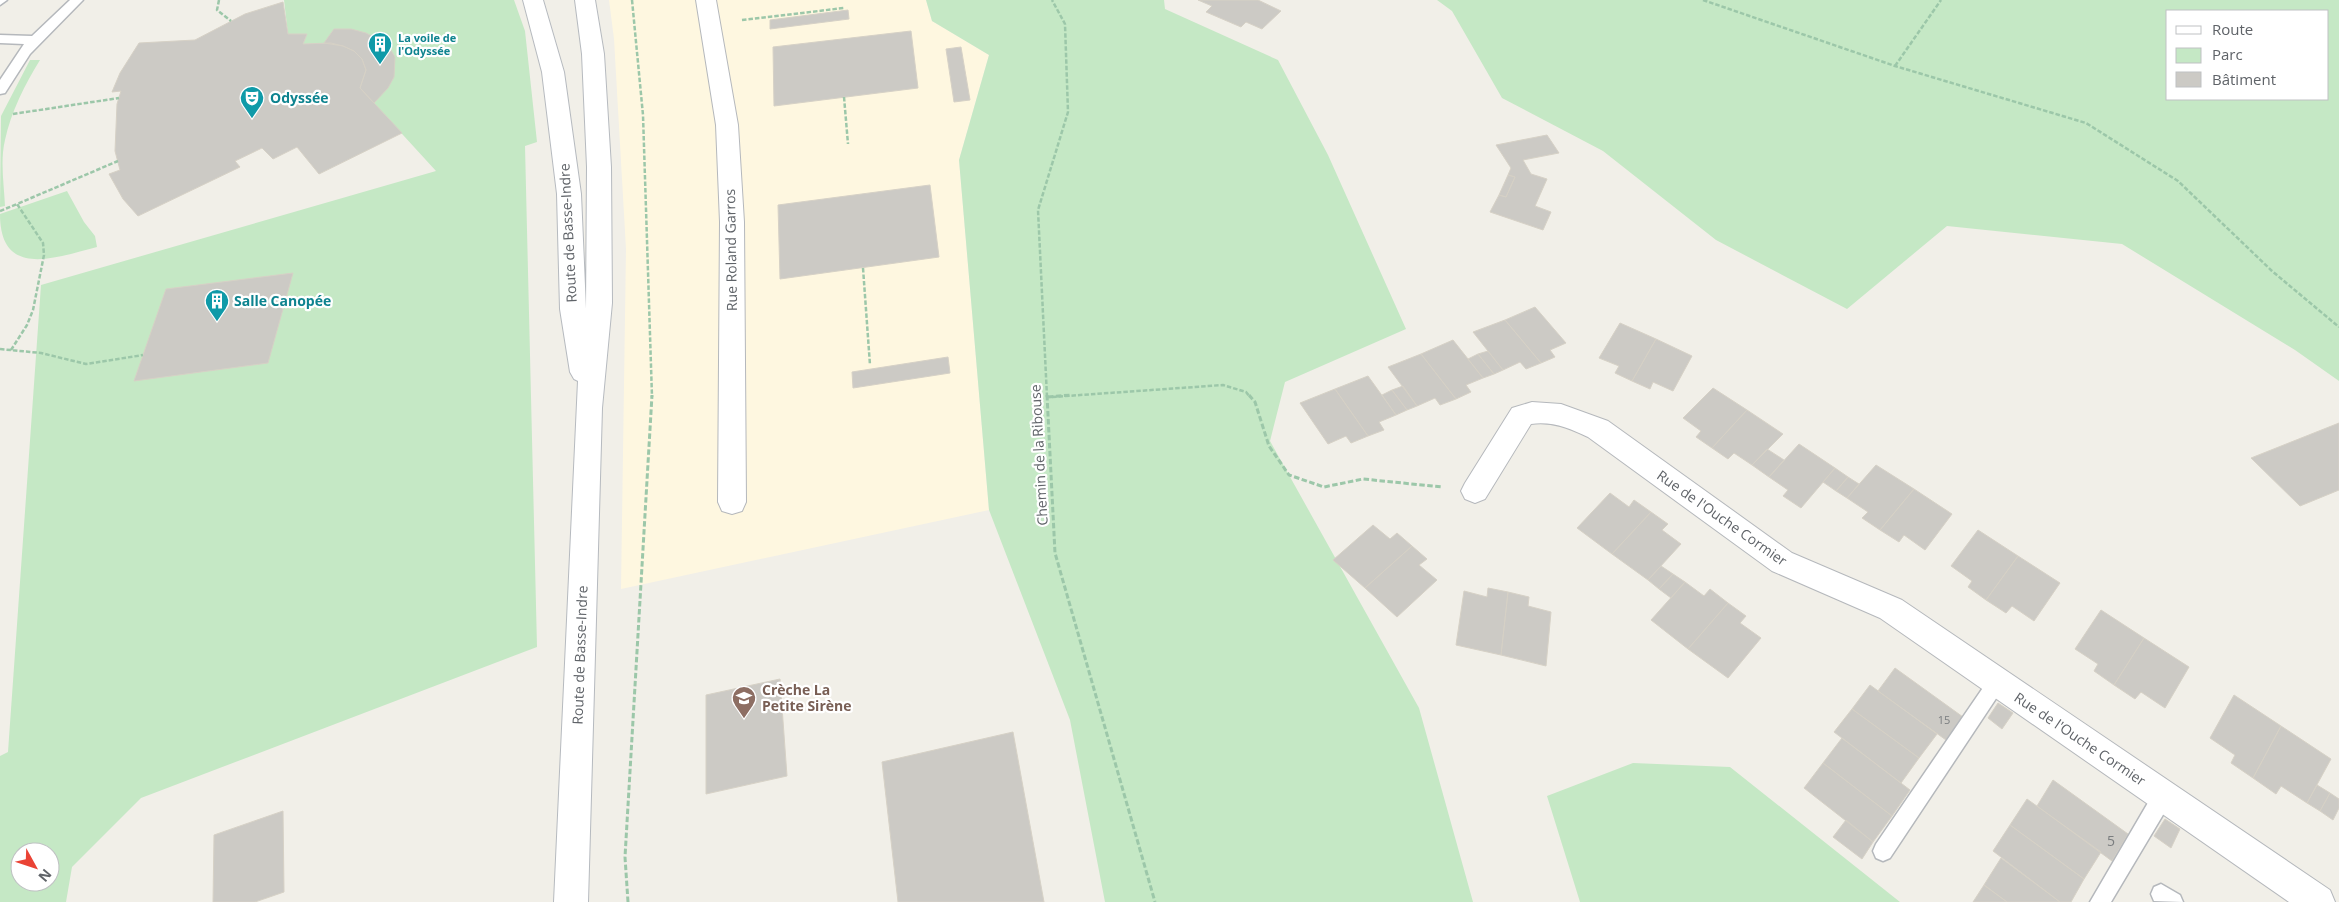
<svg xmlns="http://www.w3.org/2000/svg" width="2339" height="902" font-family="'Open Sans',sans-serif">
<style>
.commercial{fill:#fef7e0}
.green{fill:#c5e8c5;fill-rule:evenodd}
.building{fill:#cccac5;stroke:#d6d1c6}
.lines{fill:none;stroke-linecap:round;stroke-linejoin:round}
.lane-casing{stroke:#b5b8bc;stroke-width:3}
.street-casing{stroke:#b5b8bc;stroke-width:2}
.secondary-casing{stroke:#b6babf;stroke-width:2}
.path-far1{stroke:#9cc7a9;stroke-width:2.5;stroke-dasharray:4.5 2;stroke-linecap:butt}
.path{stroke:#9cc7a9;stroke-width:3;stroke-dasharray:5.5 2.5;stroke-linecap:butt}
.lane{fill:#fff;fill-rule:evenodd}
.street{fill:#fff;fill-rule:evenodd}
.secondary{fill:#fff;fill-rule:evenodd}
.labels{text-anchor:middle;stroke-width:4.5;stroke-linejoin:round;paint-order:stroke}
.far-culture-label{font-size:11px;font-weight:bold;fill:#0d838f;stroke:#fff;text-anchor:start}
.number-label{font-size:11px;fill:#7a7d7f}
.culture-label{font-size:14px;font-weight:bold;fill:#0d838f;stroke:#fff;text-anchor:start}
.street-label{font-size:14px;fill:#5f6368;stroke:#fff}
.education-label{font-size:14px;font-weight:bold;fill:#785e54;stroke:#fff;text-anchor:start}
.near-number-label{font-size:14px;fill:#7a7d7f}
</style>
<rect width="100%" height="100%" fill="#f1efe8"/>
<path class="commercial" d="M609,0h317l6,21 57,34 -30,105 30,350 -368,79 5,-340 -12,-210z"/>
<path class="green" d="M284,0h230l11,31 12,111 -12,4 12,501 -396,151 -69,69 -6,35h-66v-146l8,-4 33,-467 395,-114 -76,-83 -29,-45 -28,1 4,-10h-19zM20,852h30v30h-30z
M926,0h238l1,9 113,51 50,95 78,174 -121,53 -15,59 149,267 54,194h-368l-35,-182 -81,-210 -30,-350 30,-105 -57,-34z
M1437,0h902v381l-44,-31 -173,-106 -175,-18 -100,83 -131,-69 -113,-89 -101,-53 -50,-87zM2168,11h160v88h-160z
M30,60h10c-15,24 -29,52 -35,80 -5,21 -1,44 0,66l-5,1 1,-91z
M67,191l17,31 11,14 2,11c-40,10 -97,33 -97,-33z
M1633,763l97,4 170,135h-320l-33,-106z"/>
<path class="building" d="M1198,0h60l23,11 -19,18 -16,-7 -5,5 -35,-15 6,-6z
M283,2l5,32h19l-4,10 28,-1 12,3 11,5 8,8 4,11 -6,18 42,45 -83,41 -22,-27 -24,12 -11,-11 -27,13 5,6 -102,49 -15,-17 -14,-25 11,-4 -5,-19 2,-47 4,-13 -9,1 8,-19 19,-30 56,-3 50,-26z
M848,10l1,9 -79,10v-9z
M334,29h17l15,4 15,8 8,6 6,10 -1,20 -6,11 -14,15 -14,-15 6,-18 -4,-11 -8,-8 -11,-5 -19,-3z
M911,31l7,57 -144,18 -1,-59z
M961,47l9,53 -16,2 -8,-53z
M1547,135l12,18 -36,7 8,14 16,5 -12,27 16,6 -8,18 -53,-18 9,-17 7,2 9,-20 -7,-2 3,-7 -15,-23z
M1508,175l7,2 -9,20 -7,-2z
M930,185l9,72 -159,22 -2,-74z
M293,273l-25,90 -134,18 32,-92z
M1535,307l31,36 -16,7 5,7 -14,6 -36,-43z
M1505,320l36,43 -15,6 -6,-7 -17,8 -30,-38z
M1620,323l36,16 -24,42 -17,-8 4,-7 -20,-8z
M1656,339l36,17 -19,35 -20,-9 -3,7 -18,-8z
M1453,340l30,38 -17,7 5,7 -15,7 -35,-45z
M1488,351l15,19 -9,4 -16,-20z
M1421,354l35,45 -16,6 -5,-7 -18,8 -29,-39z
M1478,354l16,20 -11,4 -15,-19z
M948,357l2,16 -97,15 -1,-16z
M1368,376l28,39 -17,7 5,8 -16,6 -33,-47z
M1403,386l14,20 -10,4 -15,-20z
M1713,388l34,22 -35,38 -16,-11 5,-6 -18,-13z
M1335,389l33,47 -17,7 -5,-7 -18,8 -28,-41z
M1392,390l15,20 -11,5 -14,-20z
M1747,410l36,24 -31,31 -18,-12 -6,6 -16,-11z
M2339,423v67l-39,16 -49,-48z
M1799,444l36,24 -34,40 -18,-12 5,-6 -19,-13z
M1767,449l17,11 -15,17 -17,-12z
M1876,465l38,24 -34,41 -18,-12 6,-6 -21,-14z
M1835,468l13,9 -12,14 -13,-9z
M1848,477l11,7 -12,14 -11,-7z
M1914,489l38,25 -27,36 -21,-15 -5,7 -19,-12z
M1610,493l19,14 5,-7 17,12 -39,42 -35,-26z
M1651,512l17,12 -6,6 19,14 -33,36 -36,-26z
M1373,525l17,14 7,-6 15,13 -47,42 -32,-28z
M1978,530l40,26 -32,44 -18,-13 4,-6 -21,-15z
M1412,546l15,13 -8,6 18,15 -40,37 -32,-29z
M2018,556l42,27 -26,38 -22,-15 -6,7 -20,-13z
M1661,566l12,8 -14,15 -11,-9z
M1673,574l12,8 -14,16 -12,-9z
M1685,582l19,14 6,-7 18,14 -40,46 -37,-29z
M1488,588l20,4 -7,63 -45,-10 8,-54 23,6z
M1508,592l21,5 -1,9 23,6 -5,54 -45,-11z
M1728,603l18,13 -6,7 21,15 -33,40 -40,-29z
M2101,610l43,28 -30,47 -20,-14 4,-7 -23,-15z
M2144,638l45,29 -24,41 -24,-16 -6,7 -21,-14z
M1895,668l68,49 -17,23 -68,-49z
M780,679l7,97 -81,18v-99z
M1870,685l67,49 -18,24 -67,-49z
M2234,695l47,31 -28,52 -22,-15 4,-8 -25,-17z
M1998,703l15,10 -11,16 -14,-11z
M1852,709l67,49 -18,25 -67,-51z
M2281,726l50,33 -24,44 -26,-17 -5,8 -23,-16z
M1013,732l31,170h-146l-16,-140z
M1842,738l68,52 -18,26 -69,-53z
M1823,763l69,53 -19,26 -69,-54z
M2053,780l75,54 -16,27 -75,-55z
M2317,785l13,8 -10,18 -13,-8z
M2330,793l9,6v9l-6,12 -13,-9z
M2027,799l74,53 -17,27 -74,-54z
M283,811l1,81 -29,10h-42l1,-67z
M2165,819l15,10 -9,19 -17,-12z
M1846,820l27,22 -11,17 -29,-22z
M2010,825l74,54 -13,23h-11l-67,-51z
M2001,858l59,44h-53l-23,-17z
M1984,885l23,17h-34z"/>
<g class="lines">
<g class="lane-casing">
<path id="lane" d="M0,0h7l-7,5z
M70,0h13l-53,54 -25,39 -5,1v-14l24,-36 -24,-1v-8l32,1z
M1997,674l6,2 3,6 -3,6 -113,170 -7,3 -7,-3 -3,-7 3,-7 115,-168z
M2163,787l7,2 3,7 -3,7 -59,99h-21l66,-113z
M2161,884l19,11 3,7 -29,-1 -3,-7 3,-7z"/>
</g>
<g class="street-casing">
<path id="street" d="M696,0h20l22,125 6,97 2,280 -4,9 -10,3 -10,-3 -4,-9 2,-280 -4,-97z
M1532,402l29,2 47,17 184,132 110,47 428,290 5,12h-46l-409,-284 -108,-47 -184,-134c-19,-9 -36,-16 -57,-13l-46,75 -10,4 -10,-4 -4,-8 4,-8 47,-75z"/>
</g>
<g class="secondary-casing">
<path id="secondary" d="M523,0h20l21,72 17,122 5,115 1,-142 -5,-113 -7,-54h20l9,54 7,113 1,136 -10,105 -14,494h-34l24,-521 -4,-2 -4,-7 -10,-63 -3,-115 -15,-122z"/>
</g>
<path class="path-far1" d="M219,0l-2,10 14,11
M632,0l11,115 9,282
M1703,0l192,66 191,57 92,58 94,90 67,56
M742,20l102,-12
M1895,66l46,-66
M844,97l4,47
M13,114l106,-16
M0,211l17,-7
M863,268l7,97
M0,349l41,4 45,11 57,-9
M11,350l16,-25 6,-15 11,-55 -1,-12 -26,-39 101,-43
M1047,397l-9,-187 30,-98 -3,-88 -13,-24
M1052,397l171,-12 23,7 4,5"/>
<path class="path" d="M1047,395l8,158 100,349
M1249,395l6,7 14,44 20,29 35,12 39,-8 79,8
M1048,397l23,-2
M628,902l-3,-45 27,-462"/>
<use href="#lane" class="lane"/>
<use href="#street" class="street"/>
<use href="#secondary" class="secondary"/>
</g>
<defs>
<g id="building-pin" transform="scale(1.25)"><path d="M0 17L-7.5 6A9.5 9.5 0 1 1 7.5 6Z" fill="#0f9aa8" stroke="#fff"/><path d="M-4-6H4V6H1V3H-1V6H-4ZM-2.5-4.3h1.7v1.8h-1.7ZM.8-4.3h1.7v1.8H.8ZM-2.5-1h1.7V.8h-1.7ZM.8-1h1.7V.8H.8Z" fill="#fff"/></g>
<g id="theatre-pin" transform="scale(1.25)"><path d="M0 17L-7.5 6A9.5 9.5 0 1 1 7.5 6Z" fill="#0f9aa8" stroke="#fff"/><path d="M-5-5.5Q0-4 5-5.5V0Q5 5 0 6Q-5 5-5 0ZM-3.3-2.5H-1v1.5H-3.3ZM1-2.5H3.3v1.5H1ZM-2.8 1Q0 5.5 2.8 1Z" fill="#fff"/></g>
<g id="school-pin" transform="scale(1.25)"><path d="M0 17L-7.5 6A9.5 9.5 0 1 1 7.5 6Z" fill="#8d6e63" stroke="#fff"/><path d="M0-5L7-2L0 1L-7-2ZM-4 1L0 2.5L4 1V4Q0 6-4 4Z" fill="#fff"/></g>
</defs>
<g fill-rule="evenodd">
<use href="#building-pin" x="380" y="44"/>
<use href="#theatre-pin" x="252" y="98"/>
<use href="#building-pin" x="217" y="301"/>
<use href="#school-pin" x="744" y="698"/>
</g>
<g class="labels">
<g class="far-culture-label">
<text x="398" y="42">La voile de<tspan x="398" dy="13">l'Odyssée</tspan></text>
</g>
<g class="number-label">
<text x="1944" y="724">15</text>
</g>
<g class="culture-label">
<text x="270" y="103">Odyssée</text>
<text x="234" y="306">Salle Canopée</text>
</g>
<g class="street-label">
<text transform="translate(568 233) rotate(-93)" y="5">Route de Basse-Indre</text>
<text transform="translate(731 250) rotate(-91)" y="5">Rue Roland Garros</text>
<text transform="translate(1039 455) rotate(-93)" y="5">Chemin de la Ribouse</text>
<text transform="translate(1722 518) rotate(35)" y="5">Rue de l'Ouche Cormier</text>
<text transform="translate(580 655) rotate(-88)" y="5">Route de Basse-Indre</text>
<text transform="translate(2080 739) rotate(34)" y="5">Rue de l'Ouche Cormier</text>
</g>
<g class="education-label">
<text x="762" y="695">Crèche La<tspan x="762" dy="16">Petite Sirène</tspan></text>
</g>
<g class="near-number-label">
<text x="2111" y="846">5</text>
</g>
</g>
<rect x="2166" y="10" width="162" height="90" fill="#ffffff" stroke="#bfc1c3"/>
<rect x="2176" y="26" width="25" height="8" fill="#ffffff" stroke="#bfc1c3"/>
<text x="2212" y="35" font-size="15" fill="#5f6368">Route</text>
<rect x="2176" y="48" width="25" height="15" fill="#c5e8c5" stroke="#bfc1c3"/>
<text x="2212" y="60" font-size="15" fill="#5f6368">Parc</text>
<rect x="2176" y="72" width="25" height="15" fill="#cccac5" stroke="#bfc1c3"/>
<text x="2212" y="85" font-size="15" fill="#5f6368">Bâtiment</text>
<g transform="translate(35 867) rotate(130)"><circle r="24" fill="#ffffff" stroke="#bfc1c3"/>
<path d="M0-4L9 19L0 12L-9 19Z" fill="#ea4335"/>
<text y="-8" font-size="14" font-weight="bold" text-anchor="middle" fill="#5f6368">N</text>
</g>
</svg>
